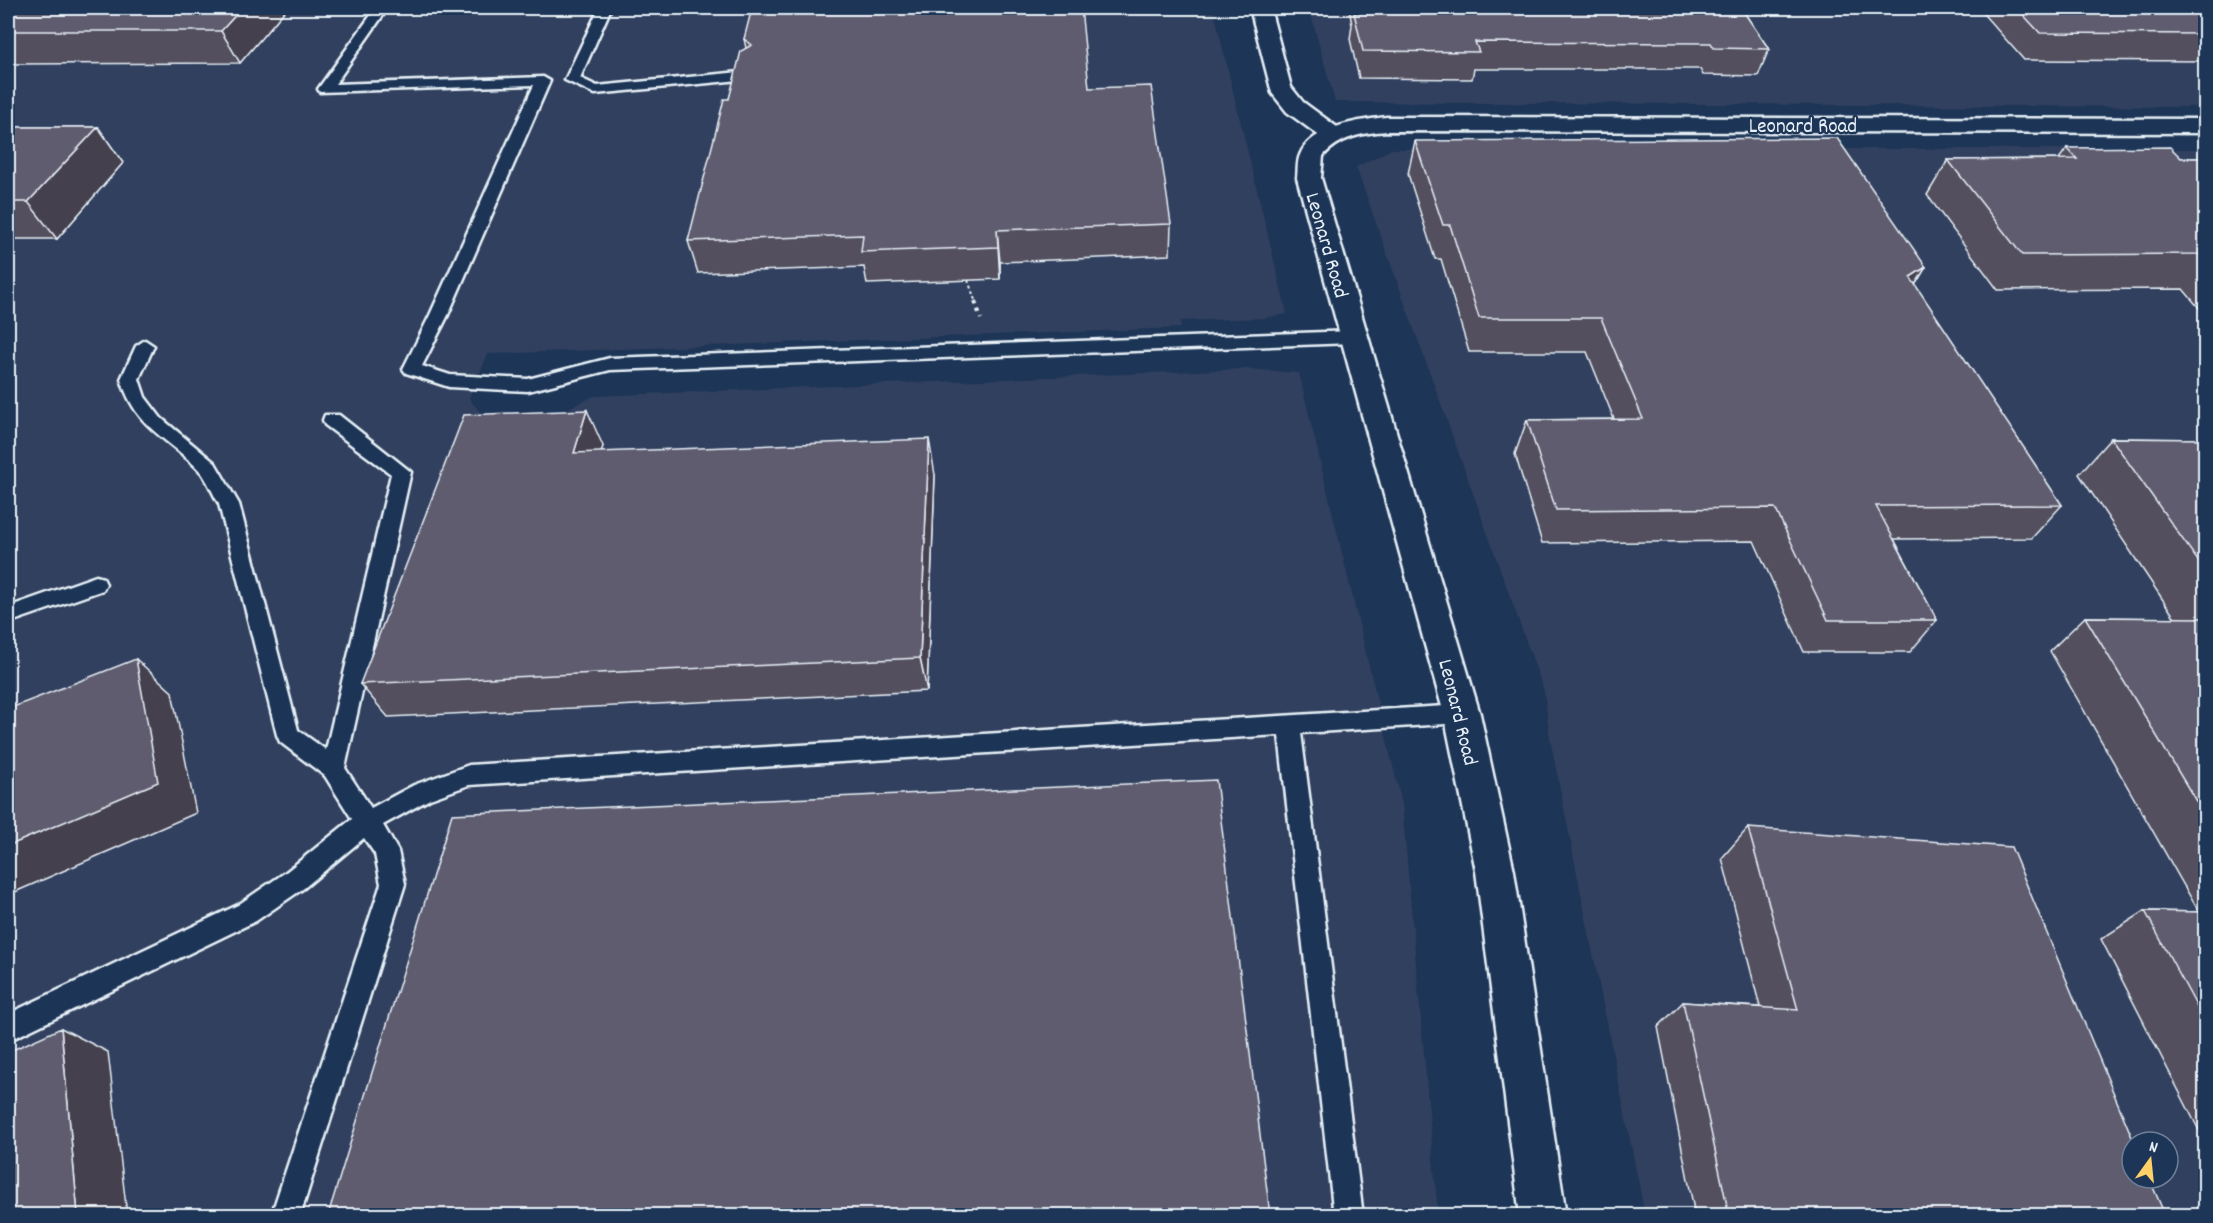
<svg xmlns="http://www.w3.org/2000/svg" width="2213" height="1223" font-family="Dekko,sans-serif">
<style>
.built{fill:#31415e;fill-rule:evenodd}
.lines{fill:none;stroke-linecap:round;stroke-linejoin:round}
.service-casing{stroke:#e8f1f8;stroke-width:5}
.minor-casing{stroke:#e8f1f8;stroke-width:5}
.tertiary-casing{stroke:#e8f1f8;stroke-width:5}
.path-far1{stroke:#e8f1f8;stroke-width:2;stroke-dasharray:3 3;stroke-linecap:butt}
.path{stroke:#e8f1f8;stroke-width:4;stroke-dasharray:4.5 4.5;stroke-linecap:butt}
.service{fill:#1d3557;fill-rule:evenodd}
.minor{fill:#1d3557;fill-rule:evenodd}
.tertiary{fill:#1d3557;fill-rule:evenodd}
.wall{fill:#534f5f;stroke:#e8f1f8;stroke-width:1.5}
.shaded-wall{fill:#44404e;stroke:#e8f1f8;stroke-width:1.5}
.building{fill:#615c6f;stroke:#e8f1f8;stroke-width:1.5}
.labels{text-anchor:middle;stroke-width:4.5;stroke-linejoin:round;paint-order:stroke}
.street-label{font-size:21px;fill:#e8f1f8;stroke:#1d3557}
</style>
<rect width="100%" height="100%" fill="#1d3557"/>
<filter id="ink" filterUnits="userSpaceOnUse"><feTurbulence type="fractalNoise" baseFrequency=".0167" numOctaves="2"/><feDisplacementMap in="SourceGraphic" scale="12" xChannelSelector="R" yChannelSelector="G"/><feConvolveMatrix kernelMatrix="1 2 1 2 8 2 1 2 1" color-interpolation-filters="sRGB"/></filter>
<g filter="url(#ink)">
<path class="built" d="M8,8h1205l74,306 -23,4 -84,3 1,7 -693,26 -19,44 20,26h47l58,-28 652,-27 53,4 103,431 36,411h-1430z
M1309,8h896v99l-870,-5z
M1392,149h813v1066h-560l-95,-477 -6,-47 -188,-524zM2132,1142h36v36h-36z"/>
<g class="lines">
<g class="service-casing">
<path id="service" d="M376,8h12l-53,76 208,-7 7,4 -102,234 -26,51 28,9 78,4 82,-21 743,-27 9,6 -9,6 -743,27 -82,21 -79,-4 -43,-14 -3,-4 27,-54 104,-230 -214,7 -2,-3z
M599,8h12l-31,70 17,8 153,-15 7,4 -7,4 -155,15 -30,-14z
M145,340l9,6 -15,33 6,18 16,21 54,45 24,41 59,226 28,20 65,-276 -66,-49 -2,-5 2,-5h14l72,57 -66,296 26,40 43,-23 55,-20 993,-60 8,2 3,7 -3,7 -8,2 -161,10 62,483h-29l-55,-481 -810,50 -39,14 -47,26 15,26 7,33 -105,332h-29l110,-332 -6,-30 -11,-16 -60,50 -48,33 -248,120v-27l230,-109 48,-33 66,-53 -27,-43 -45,-34 -3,-7 -58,-231c-6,-10 -11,-23 -18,-32 -33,-36 -64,-41 -80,-93l15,-33z
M96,576l7,2 3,6 -3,6 -95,33v-16z"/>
</g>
<g class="minor-casing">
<path id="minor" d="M1250,8h20l21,79 12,15 38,28 3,5 -3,5h-16l-38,-28 -15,-19z"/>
</g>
<g class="tertiary-casing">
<path id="tertiary" d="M1387,117l819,2v14l-819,-2c-25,2 -47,6 -64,25l-2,22 159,536 34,157 52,345h-46l-44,-345 -32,-157 -147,-536c1,-7 0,-17 3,-23 11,-29 62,-35 87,-38z"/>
</g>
<path class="path-far1" d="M968,280l8,23"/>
<path class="path" d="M975,301l6,18"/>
<use href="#service" class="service"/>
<use href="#minor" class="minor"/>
<use href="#tertiary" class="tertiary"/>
</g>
<path class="wall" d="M8,8h279l-47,55 -232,1z
M1349,8h392l28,41 -11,27 -55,-1 -3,-6h-226l-2,10 -113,-1 -9,-39 2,-14z
M1978,8h227v53l-181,-1z
M744,39l345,49 82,136 -1,31 -170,7v17l-133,5 -3,-17 -166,6 -10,-32 41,-142 17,-51z
M8,127h90l25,36 -66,76h-49z
M1415,141l511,126 -11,18 147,220 -30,33 -138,1 43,81 -27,32h-106l-50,-111 -212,2 -27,-89 12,-34 87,-1 -27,-67h-118l-28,-93h-6l-27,-85z
M2067,148l114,10h24v157l-22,-26 -185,1 -71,-95 21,-35 111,-1z
M2111,438l94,1v703l-104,-203 44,-28 54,1 -149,-261 35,-34 90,1 -96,-144z
M603,446l-2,6 334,23 -8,216 -539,26 -28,-33z
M1748,828l417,387h-470l-37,-188 25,-25 77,5 -38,-149z"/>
<path class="shaded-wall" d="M242,8h45l-47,55 -19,-32z
M98,127l25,36 -66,76 -29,-37z
M997,230l3,32v17l-2,-32z
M1926,267l-21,34 5,-24z
M587,410l16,36 -12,43 -17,-36z
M929,439l6,36 -8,216 -7,-33z
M136,659l36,33 24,121 -188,82v-49z
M61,1028l47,24 19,163h-49z"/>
<path class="building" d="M8,8h234l-21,23h-213z
M752,8h329l8,80 62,-2 20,138 -174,6 1,17 -137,5 2,-17 -175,6 36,-142h5l12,-48 11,-6 -8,-6z
M1359,8h382l28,41 -55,-1 -3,-5 -236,-1 4,10 -116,-1 -9,-38h6z
M2017,8h188v26l-165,-1z
M8,127h90l-70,75h-20z
M1837,138l89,129 -16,10 152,228 -186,1 61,114h-109l-53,-112 -219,2 -29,-90 116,-1 -42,-101h-122l-29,-93h-7l-28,-84z
M2170,147l11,11h24v96l-183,1 -74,-95 129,-1 -10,-11z
M587,410l-13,43 355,-14 -9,219 -560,26 104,-269z
M2111,438l94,1v132z
M2085,617l120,1v198z
M136,659l22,123 -150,64v-137z
M1216,780l54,435h-942l124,-401z
M1748,828l263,19 123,295h-2v36h17l16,37h-436l-46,-213 115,8z
M2145,911l60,1v110z
M61,1028l17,187h-70v-163z"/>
</g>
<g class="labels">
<g class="street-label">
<text x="1803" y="132">Leonard Road</text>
<text transform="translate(1328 245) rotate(74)" y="7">Leonard Road</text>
<text transform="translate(1459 712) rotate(76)" y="7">Leonard Road</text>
</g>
</g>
<rect width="2213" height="1223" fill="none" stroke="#1d3557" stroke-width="30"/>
<rect x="15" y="15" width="2183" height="1193" fill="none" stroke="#e8f1f8" stroke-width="2" filter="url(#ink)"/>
<g transform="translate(2150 1160) rotate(15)"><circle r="28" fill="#1d3557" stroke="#6e8097" stroke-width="1.5"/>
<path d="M0-4.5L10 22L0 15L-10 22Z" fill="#ffd166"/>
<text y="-9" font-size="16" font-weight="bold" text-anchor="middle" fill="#e8f1f8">N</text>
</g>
</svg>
